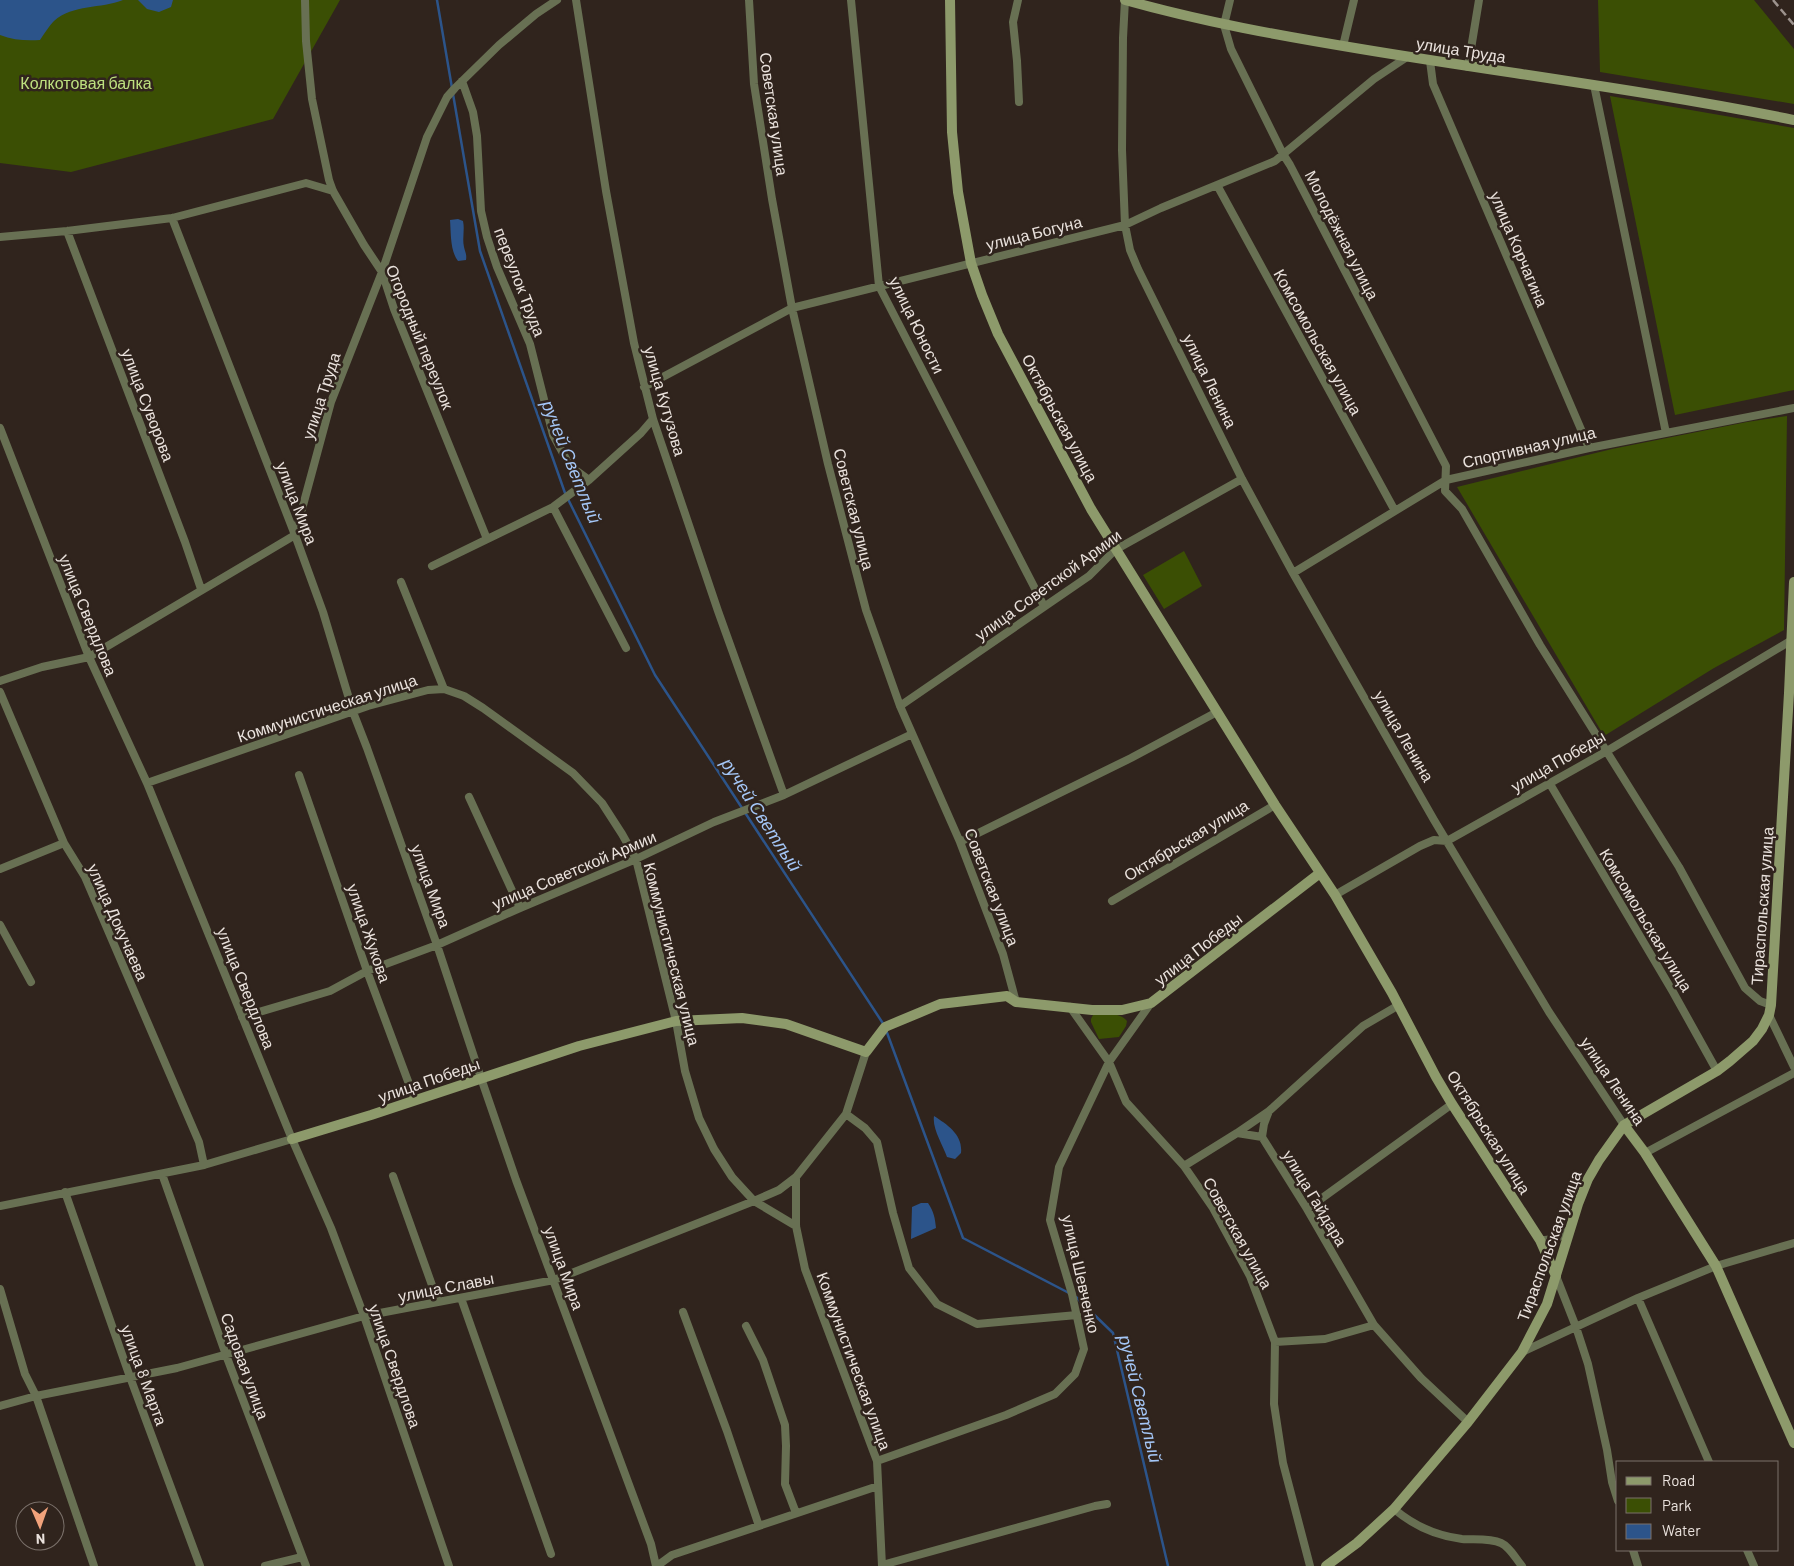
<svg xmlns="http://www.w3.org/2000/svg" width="1794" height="1566" font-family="Barlow,sans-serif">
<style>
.green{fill:#3b4f04}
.water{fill:#2c548a}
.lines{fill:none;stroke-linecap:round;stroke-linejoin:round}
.stream{stroke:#2c548a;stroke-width:2.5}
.street{stroke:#687053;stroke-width:8}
.secondary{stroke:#8d9a6b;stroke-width:10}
.rail{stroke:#9c928d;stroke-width:2.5;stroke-dasharray:8 4;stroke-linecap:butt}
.labels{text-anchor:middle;stroke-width:5;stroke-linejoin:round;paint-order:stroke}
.street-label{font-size:16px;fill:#eae2dd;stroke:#30241d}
.park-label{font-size:16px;fill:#bde07f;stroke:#30241d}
.water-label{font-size:18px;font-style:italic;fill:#a4c6f6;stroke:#30241d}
</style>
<rect width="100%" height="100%" fill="#30241d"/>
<path class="green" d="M0,0h340l-67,119 -202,53 -71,-9z
M1598,0h156l40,49v55l-194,-32z
M1610,96l184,32v262l-119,25z
M1787,416l-3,214 -70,38 -110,68 -147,-249 155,-38 135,-27z
M1184,551l18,35 -38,23 -21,-34z
M1094,1013c11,1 26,-1 33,8l-1,5 -7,11 -20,2 -8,-17v-3z"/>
<path class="water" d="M0,0h123c-22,9 -50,4 -69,21 -5,5 -10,13 -14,19 -14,1 -27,0 -40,-5z
M138,0h35l-2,7 -12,5 -12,-3z
M458,219l5,2c2,9 -1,17 1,26 1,5 3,7 2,13l-8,1c-8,-10 -7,-29 -8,-41z
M934,1116c14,9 29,19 27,37l-6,6 -8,-2c-4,-12 -15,-28 -13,-41z
M921,1203h7c6,9 7,15 8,25l-25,11 1,-32z"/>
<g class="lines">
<path class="stream" d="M437,0l15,88
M453,94l27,157 85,242 90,182 229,350
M886,1030l77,208 106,55
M1076,1297l37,36 55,233"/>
<path class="street" d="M305,0l1,41 6,58 17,81 4,11 31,54 18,27 12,37 93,230
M576,0l30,191 28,152 19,76 65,192 66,184
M749,0l5,84 18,115 20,109 36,156 38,146 34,96 60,136 43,112 13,48
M851,0l28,286 165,320
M1018,0l-5,22 4,39 2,41
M1125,0l-2,38 -1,112 3,75 5,25 8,19 104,210 51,94 141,247 115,192 75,113
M1230,0l-6,25 7,24 52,105 7,11 156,301 -1,25 17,18 78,136 139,222 66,121 15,13 11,4
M1343,46l11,-46
M1430,61l3,23 156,364
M1468,67l11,-67
M462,81l11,31 4,24 4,75 6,26 10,30 33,77 23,91 17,31 19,14
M1594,85l72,348
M1217,185l178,326
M172,218l123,317 28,77 30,100 14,36 70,197 44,133 35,102 135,364 5,22
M67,231l118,311 16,47
M0,237l67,-6 105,-13 134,-35 27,8
M644,387l148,-79 333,-83 36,-17 114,-47 99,-82 33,-22
M0,428l89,229 58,126 145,356 39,89 33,88 85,250
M553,507l73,141
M432,566l121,-59 36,-27 52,-47 12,-14
M1293,573l153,-93 143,-32 205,-40
M401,582l43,107
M0,681l42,-14 47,-10 206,-122 36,-133 51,-130 45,-135 20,-40 8,-9 44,-43 37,-31 21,-14
M0,692l64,151 21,34 114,265 5,23
M900,706l189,-130 26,-26 127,-71
M299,775l68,196 48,129
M147,783l221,-77 60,-16 16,-1 20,7 19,12 90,65 29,30 20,31 14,25 40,162 9,50 14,47 15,31 18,28 22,24 42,25
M1550,784l123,208 44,79
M469,797l51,111
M960,842l171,-84 86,-46
M0,869l64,-26
M1335,895l85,-49 14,-6 13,1 160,-90 185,-111
M1112,901l163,-96
M0,925l31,57
M1399,1005l-36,21 -94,85 -5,13 -2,13 45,72 67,116 47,53 47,44
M1070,1007l39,55 17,40 58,64 29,42 37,68 25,66 -1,62 9,59 27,103
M1769,1015l25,52
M242,1017l88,-26 37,-20 70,-26 83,-37 116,-49 78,-37 70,-27 128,-61
M866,1052l-20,62 -50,63v49l9,43 72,192 5,105
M846,1114l19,14 12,14 16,71 16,55 28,36 40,20 100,-9
M1237,1133l32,-22
M1645,1153l149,-80
M1184,1166l53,-33 25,4
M162,1174l64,181 80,211
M393,1176l45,126
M65,1192l65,185 70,189
M0,1206l204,-41 88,-26
M1307,1209l145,-105
M1540,1240c13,0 21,-2 30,-12
M1556,1276l20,51 12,37 19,86 5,32 6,19
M0,1289l25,85 11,22 58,170
M461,1298l90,256
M1638,1298l71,164
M683,1312l44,119 32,95
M746,1326l17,34 22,65 1,21 -1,38 11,29
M1275,1342l50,-3 49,-14
M1522,1352l116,-54 78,-32 78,-23
M0,1406l36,-10 141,-28 187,-52 190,-36 200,-79 25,-11 17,-13
M877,1461l129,-46 49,-21 20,-20 9,-25 -12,-55 -22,-74 9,-53 50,-105 42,-59
M1394,1509c19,16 43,27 68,30 11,1 28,-1 39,4 9,4 15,16 21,23
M1633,1550l5,16
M1747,1550l7,16
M882,1565l213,-59 12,-2
M265,1566l37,-9
M657,1566l15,-11 206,-69"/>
<path class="secondary" d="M950,0l2,132 6,60 13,71 11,32 16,39 93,175 184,296 60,90 57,98 44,84 16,27 88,136 16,36
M1125,0c78,22 157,36 236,49 144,24 290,42 433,71
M1624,1125l21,28 71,113 78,177
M292,1139l79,-24 208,-69 97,-25 66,-3 44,6 80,28 19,-25 55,-23 67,-8 9,6 76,8h30l29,-7 169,-130
M1326,1566l31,-23 37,-34 74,-87 54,-70 25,-48 31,-100 10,-25 11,-19 25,-35 93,-54 13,-10 23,-20 9,-12 7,-14 2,-10 18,-312 5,-111"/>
<path class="rail" d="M1773,0l21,25"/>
</g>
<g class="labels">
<g class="street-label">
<text transform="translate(1461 50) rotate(9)" y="6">улица Труда</text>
<text transform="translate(774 114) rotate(82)" y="6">Советская улица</text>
<text transform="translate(1034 233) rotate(-14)" y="6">улица Богуна</text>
<text transform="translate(1342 235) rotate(63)" y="6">Молодёжная улица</text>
<text transform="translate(1519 249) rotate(67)" y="6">улица Корчагина</text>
<text transform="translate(520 282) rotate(69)" y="6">переулок Труда</text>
<text transform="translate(917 325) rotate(64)" y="6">улица Юности</text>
<text transform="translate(420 337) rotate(68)" y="6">Огородный переулок</text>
<text transform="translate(1318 342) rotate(61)" y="6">Комсомольская улица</text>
<text transform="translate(1210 381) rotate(64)" y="6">улица Ленина</text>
<text transform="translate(321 396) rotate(-72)" y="6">улица Труда</text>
<text transform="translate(665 401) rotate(74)" y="6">улица Кутузова</text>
<text transform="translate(148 405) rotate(69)" y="6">улица Суворова</text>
<text transform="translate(1060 418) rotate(62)" y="6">Октябрьская улица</text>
<text transform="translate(1529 447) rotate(-13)" y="6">Спортивная улица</text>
<text transform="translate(297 503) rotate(69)" y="6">улица Мира</text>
<text transform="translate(854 509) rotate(76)" y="6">Советская улица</text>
<text transform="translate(1048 585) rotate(-36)" y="6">улица Советской Армии</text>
<text transform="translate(88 615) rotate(68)" y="6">улица Свердлова</text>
<text transform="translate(327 708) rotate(-18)" y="6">Коммунистическая улица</text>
<text transform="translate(1404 736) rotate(60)" y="6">улица Ленина</text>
<text transform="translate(1558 761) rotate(-30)" y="6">улица Победы</text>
<text transform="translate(1186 840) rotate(-31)" y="6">Октябрьская улица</text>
<text transform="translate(574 870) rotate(-23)" y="6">улица Советской Армии</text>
<text transform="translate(431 886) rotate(70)" y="6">улица Мира</text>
<text transform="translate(992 887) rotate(69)" y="6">Советская улица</text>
<text transform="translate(1762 906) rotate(-86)" y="6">Тираспольская улица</text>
<text transform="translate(1646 920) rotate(59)" y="6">Комсомольская улица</text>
<text transform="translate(118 922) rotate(66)" y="6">улица Докучаева</text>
<text transform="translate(369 933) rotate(71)" y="6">улица Жукова</text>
<text transform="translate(1198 949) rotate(-38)" y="6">улица Победы</text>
<text transform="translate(672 954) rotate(76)" y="6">Коммунистическая улица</text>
<text transform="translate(246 988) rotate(68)" y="6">улица Свердлова</text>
<text transform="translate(429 1080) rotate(-19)" y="6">улица Победы</text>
<text transform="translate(1613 1081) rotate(56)" y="6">улица Ленина</text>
<text transform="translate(1489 1132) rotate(58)" y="6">Октябрьская улица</text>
<text transform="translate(1315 1198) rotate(59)" y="6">улица Гайдара</text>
<text transform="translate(1238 1233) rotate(61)" y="6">Советская улица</text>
<text transform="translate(1549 1246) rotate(-70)" y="6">Тираспольская улица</text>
<text transform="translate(564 1268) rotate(70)" y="6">улица Мира</text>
<text transform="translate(1081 1274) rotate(77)" y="6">улица Шевченко</text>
<text transform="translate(446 1287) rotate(-11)" y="6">улица Славы</text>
<text transform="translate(854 1361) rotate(70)" y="6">Коммунистическая улица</text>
<text transform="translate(245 1366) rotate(70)" y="6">Садовая улица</text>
<text transform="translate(395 1366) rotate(71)" y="6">улица Свердлова</text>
<text transform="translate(144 1375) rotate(70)" y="6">улица 8 Марта</text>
</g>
<g class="park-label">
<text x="86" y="89">Колкотовая балка</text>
</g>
<g class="water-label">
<text transform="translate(571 462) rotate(68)" y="6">ручей Светлый</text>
<text transform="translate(761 815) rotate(57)" y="6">ручей Светлый</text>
<text transform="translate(1140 1399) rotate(76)" y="6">ручей Светлый</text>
</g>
</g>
<rect x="1616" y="1461" width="162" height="90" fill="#30241d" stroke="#7a706a"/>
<rect x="1626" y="1477" width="25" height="8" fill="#8d9a6b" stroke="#7a706a"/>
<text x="1662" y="1486" font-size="15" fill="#eae2dd">Road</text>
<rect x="1626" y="1498" width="25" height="15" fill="#3b4f04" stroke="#7a706a"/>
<text x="1662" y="1511" font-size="15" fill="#eae2dd">Park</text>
<rect x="1626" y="1524" width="25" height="15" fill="#2c548a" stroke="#7a706a"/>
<text x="1662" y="1536" font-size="15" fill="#eae2dd">Water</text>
<g transform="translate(40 1526) rotate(178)"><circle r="24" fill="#30241d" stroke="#7a706a"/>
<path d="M0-4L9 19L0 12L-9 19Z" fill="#f1a27b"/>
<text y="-8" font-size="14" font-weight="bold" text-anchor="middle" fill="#eae2dd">N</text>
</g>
</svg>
